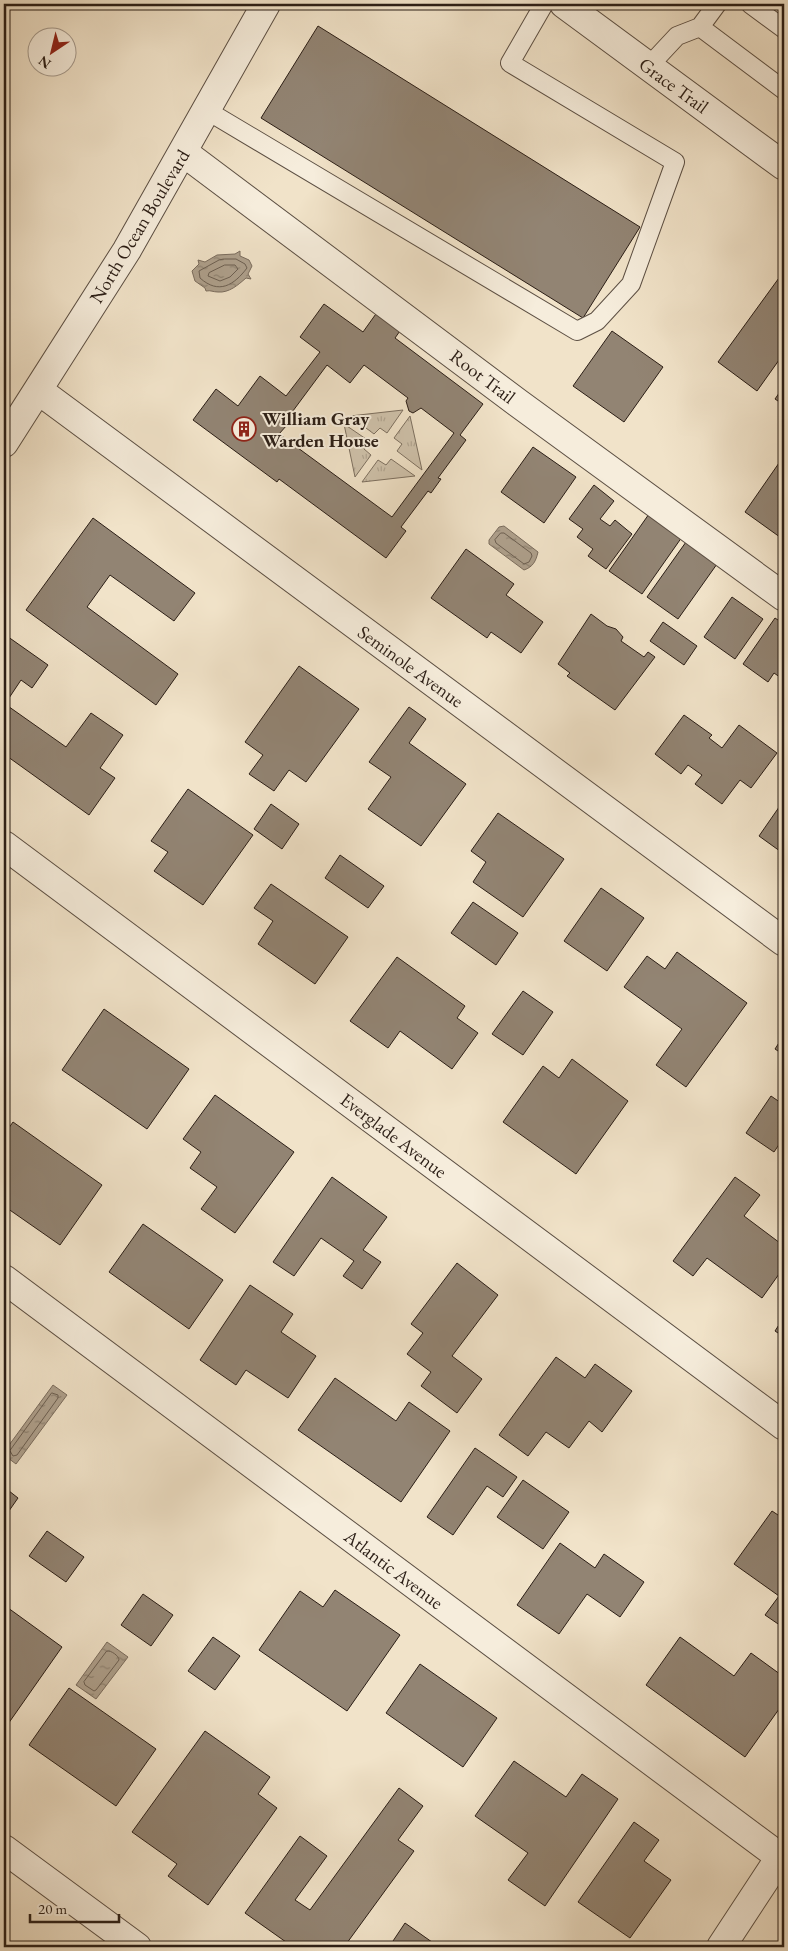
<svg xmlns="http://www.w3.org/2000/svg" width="788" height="1951" font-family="'EB Garamond',serif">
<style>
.grass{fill:url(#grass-tufts);stroke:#7d7060}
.water{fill:url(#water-ripples);stroke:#7a6c5d}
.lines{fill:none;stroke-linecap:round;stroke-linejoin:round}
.shore{stroke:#6c5f51;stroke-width:1}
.building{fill:#928473;stroke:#2b1e16;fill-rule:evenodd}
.service-casing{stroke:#5c4f43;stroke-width:20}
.minor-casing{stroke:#5c4f43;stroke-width:30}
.tertiary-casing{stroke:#5c4f43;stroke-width:30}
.service{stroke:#f6eddc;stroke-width:18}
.minor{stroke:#f6eddc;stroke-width:28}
.tertiary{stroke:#f6eddc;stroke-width:28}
.labels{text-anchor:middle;stroke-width:4;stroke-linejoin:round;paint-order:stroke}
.street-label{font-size:19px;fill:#2b1e16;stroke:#f6eddc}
.poi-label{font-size:19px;font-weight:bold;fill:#2b1e16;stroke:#f6eddc;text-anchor:start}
</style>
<defs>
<pattern id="grass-tufts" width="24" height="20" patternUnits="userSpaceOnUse" patternTransform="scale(1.25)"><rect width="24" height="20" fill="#cfc2ab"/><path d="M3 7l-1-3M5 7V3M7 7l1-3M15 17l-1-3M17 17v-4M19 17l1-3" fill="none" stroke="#b2a692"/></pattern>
<pattern id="water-ripples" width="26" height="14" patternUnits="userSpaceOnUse" patternTransform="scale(1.25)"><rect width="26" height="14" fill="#aea08c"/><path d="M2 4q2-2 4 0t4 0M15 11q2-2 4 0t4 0" fill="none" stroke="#8e8271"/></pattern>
</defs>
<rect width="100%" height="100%" fill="#f1e3c9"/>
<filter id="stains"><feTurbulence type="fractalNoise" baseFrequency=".004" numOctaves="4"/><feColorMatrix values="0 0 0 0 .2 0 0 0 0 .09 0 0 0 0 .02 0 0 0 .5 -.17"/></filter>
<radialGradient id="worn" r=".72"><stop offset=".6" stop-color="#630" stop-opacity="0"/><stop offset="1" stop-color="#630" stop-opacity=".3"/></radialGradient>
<path class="grass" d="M403,410l-16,23 -7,-5 -6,6 -24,-18z
M410,416l12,54 -25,-19 5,-7 -8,-6z
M344,424l25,17 -5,8 7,6 -16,22z
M391,459l24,17 -53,6 16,-22 8,5z"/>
<path class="water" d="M240,251v5l9,4 3,6 -4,8 3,5 -5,-1c-8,7 -17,15 -28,14 -5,0 -7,-2 -12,-1l-1,-3 -10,-7 -3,-10 7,-7 -1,-4 7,2 12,-7 18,-1z
M504,526l34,26c-2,9 -5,15 -14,18l-35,-26v-4l10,-13z
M53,1385l14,10 -51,69 -12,-9v-3z
M107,1642l21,15 -32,42 -20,-14z"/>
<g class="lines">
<path class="shore" d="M225,259h11l9,5 2,4c-13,17 -28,27 -47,10l-1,-7 20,-11z
M225,265h10l3,4 -8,8 -10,4 -12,-5 1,-3z
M501,533h3l27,20 1,3 -3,6 -5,2 -28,-21 -1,-3z
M52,1393l6,2v3l-41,57 -4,1 -3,-5z
M107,1651c4,-1 12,5 12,9l-23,30 -2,1 -9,-6 -1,-3z"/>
</g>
<path class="building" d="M318,26l322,201 -57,91 -322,-200z
M784,271v82l-27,38 -39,-29z
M324,304l39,28 15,-21 24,17 -7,10 88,66 -23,31 6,5 -28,38 3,1 -10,14 -3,-2 -27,36 5,4 -20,27 -107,-79 -2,3 -84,-62 23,-31 22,17 22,-30 26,20 34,-44 -20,-15zM327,365l23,18 14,-18 44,33 -2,3 3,10 4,2 8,-5 33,25 -62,84 -113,-83 8,-9 -3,-2z
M612,331l51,36 -39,55 -51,-36z
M784,386v19l-9,-6z
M533,447l43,30 -32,46 -43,-31z
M779,463l5,3v74l-39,-28z
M594,485l20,16 -14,18 10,7 5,-6 17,14 -26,35 -18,-13 5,-7 -16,-12 6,-8 -14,-10z
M649,514l33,23 -40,57 -33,-23z
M93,518l102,75 -21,28 -64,-46 -23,32 91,67 -22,31 -130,-95z
M686,542l31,22 -39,55 -31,-22z
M466,549l48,35 -8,11 37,27 -22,31 -30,-21 -4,6 -56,-40z
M732,597l31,22 -28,40 -31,-22z
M591,614l16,12 9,3 7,8 -2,4 23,16 4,-5 7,5 -40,53 -48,-34 3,-3 -12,-9z
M775,618l9,6v56l-10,-7 -6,9 -25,-18z
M663,622l34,24 -13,19 -34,-24z
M4,634l44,31 -16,23 -11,-8 -16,24 61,43 25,-34 32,22 -23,33 15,10 -26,37 -85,-61z
M299,666l60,43 -53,73 -17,-12 -15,21 -25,-17 14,-19 -18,-13z
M409,707l17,12 -17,24 57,41 -45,62 -53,-37 23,-32 -22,-15z
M684,715l28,20 -3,3 13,10 17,-23 38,28 -26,35 -11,-8 -18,24 -27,-20 7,-9 -14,-10 -7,9 -26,-20z
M188,789l65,46 -50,70 -49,-34 14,-19 -17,-11z
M784,800v54l-25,-18z
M271,804l28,20 -17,25 -28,-20z
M498,813l66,46 -41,58 -50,-35 13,-20 -15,-11z
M340,855l44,31 -16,22 -43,-30z
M271,884l77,53 -33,47 -57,-40 15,-23 -19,-13z
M601,888l43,30 -37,53 -43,-30z
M473,902l45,31 -22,32 -45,-32z
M677,952l70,51 -61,84 -30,-22 26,-36 -58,-42 23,-31 18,13z
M397,957l68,49 -8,12 21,15 -26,36 -52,-38 -12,17 -38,-27z
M523,991l30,21 -30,43 -31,-21z
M104,1009l85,60 -42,60 -85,-59z
M784,1035v20l-9,-6z
M572,1059l56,42 -52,73 -73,-52 40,-56 16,12z
M215,1095l79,57 -59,81 -34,-24 16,-22 -27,-19 11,-16 -18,-13z
M771,1096l13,9v32l-10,15 -28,-19z
M13,1122l89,63 -42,60 -56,-39v-71z
M332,1177l55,40 -24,33 18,12 -19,27 -19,-13 11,-15 -33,-23 -27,38 -21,-14z
M735,1177l25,18 -16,21 40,30v21l-22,31 -55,-40 -14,18 -20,-15z
M143,1224l80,56 -34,49 -80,-57z
M457,1263l41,32 -46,61 30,23 -25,34 -36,-27 10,-14 -24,-18 16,-21 -12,-9z
M250,1285l43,29 -12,18 35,24 -28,42 -42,-28 -10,15 -36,-25z
M784,1317v20l-9,-6z
M556,1357l29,21 10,-14 37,27 -30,41 -13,-11 -20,27 -23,-16 -18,24 -29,-21z
M335,1378l61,43 13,-19 41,29 -49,71 -103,-72z
M475,1448l42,29 -14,20 -16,-11 -34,49 -26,-18z
M523,1480l46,32 -26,37 -46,-32z
M4,1487l14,11 -14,20z
M772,1511l12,8v109l-19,-13 14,-19 -45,-32z
M47,1531l37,26 -18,25 -37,-26z
M560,1543l35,25 9,-14 40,28 -24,35 -33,-23 -28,40 -42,-29z
M335,1590l65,45 -53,76 -88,-61 41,-59 23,16z
M143,1594l30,21 -22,31 -30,-21z
M4,1605l58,42 -54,77 -4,-3z
M213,1637l27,19 -25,34 -27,-19z
M680,1637l54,39 17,-23 33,24v25l-39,55 -99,-72z
M420,1664l77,54 -34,49 -77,-54z
M69,1688l87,61 -40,57 -87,-61z
M205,1731l65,46 -12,17 19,14 -69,97 -40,-29 9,-12 -45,-32z
M514,1761l52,36 16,-23 36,25 -73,107 -37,-26 20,-27 -53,-37z
M399,1788l24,18 -25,34 16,11 -70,96h-51l-48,-34 55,-77 27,20 -32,44 15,10z
M634,1822l25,18 -15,21 27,19 -41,58 -52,-36z
M405,1923l34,24h-50z"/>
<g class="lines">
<g class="service-casing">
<path id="service" d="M750,4l34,25
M700,27l84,63
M649,66l28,-30 23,-9 17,-23
M206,110l371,221 20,-10 34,-37 44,-122 -165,-99 34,-59"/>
</g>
<g class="minor-casing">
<path id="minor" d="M564,4l220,162
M183,152l335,251 266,194
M38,390l746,552
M4,443l123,-193 139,-246
M4,845l780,581
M4,1279l780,581
M4,1849l133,98"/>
</g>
<g class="tertiary-casing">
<path id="tertiary" d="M721,1947l63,-96"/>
</g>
<use href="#service" class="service"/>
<use href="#minor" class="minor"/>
<use href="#tertiary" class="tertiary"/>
</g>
<defs>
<g id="building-ring" transform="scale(1.25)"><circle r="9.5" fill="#f6eddc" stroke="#8f2418" stroke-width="1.5"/><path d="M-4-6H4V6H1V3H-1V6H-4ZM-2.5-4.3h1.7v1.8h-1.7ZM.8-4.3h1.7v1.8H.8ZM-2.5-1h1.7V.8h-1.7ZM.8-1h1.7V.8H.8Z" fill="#8f2418"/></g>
</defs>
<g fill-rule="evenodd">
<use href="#building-ring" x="244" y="429"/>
</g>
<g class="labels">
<g class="street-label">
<text transform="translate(674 85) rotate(36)" y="7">Grace Trail</text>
<text transform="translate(139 226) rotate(-59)" y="7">North Ocean Boulevard</text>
<text transform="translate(483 376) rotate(37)" y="7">Root Trail</text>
<text transform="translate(411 666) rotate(36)" y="7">Seminole Avenue</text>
<text transform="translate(394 1135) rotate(37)" y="7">Everglade Avenue</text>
<text transform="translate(394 1569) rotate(37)" y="7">Atlantic Avenue</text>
</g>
<g class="poi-label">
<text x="262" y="425">William Gray<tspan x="262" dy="22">Warden House</tspan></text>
</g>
</g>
<rect width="788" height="1951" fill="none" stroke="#f1e3c9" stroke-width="20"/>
<rect x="5" y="5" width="778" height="1941" fill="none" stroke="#2b1e16" stroke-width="2.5"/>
<rect x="10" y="10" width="768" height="1931" fill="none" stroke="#2b1e16"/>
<g transform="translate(52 52) rotate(215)"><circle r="24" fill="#f6eddc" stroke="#a59a8d"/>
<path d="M0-4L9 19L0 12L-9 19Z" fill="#8f2418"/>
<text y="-8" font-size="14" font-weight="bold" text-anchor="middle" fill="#2b1e16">N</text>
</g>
<path d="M30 1914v8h89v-8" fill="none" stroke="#2b1e16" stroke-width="2.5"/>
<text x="38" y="1914" font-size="15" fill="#2b1e16" stroke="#f6eddc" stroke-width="4" paint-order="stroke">20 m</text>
<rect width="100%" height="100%" filter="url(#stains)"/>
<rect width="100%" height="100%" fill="url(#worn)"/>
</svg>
